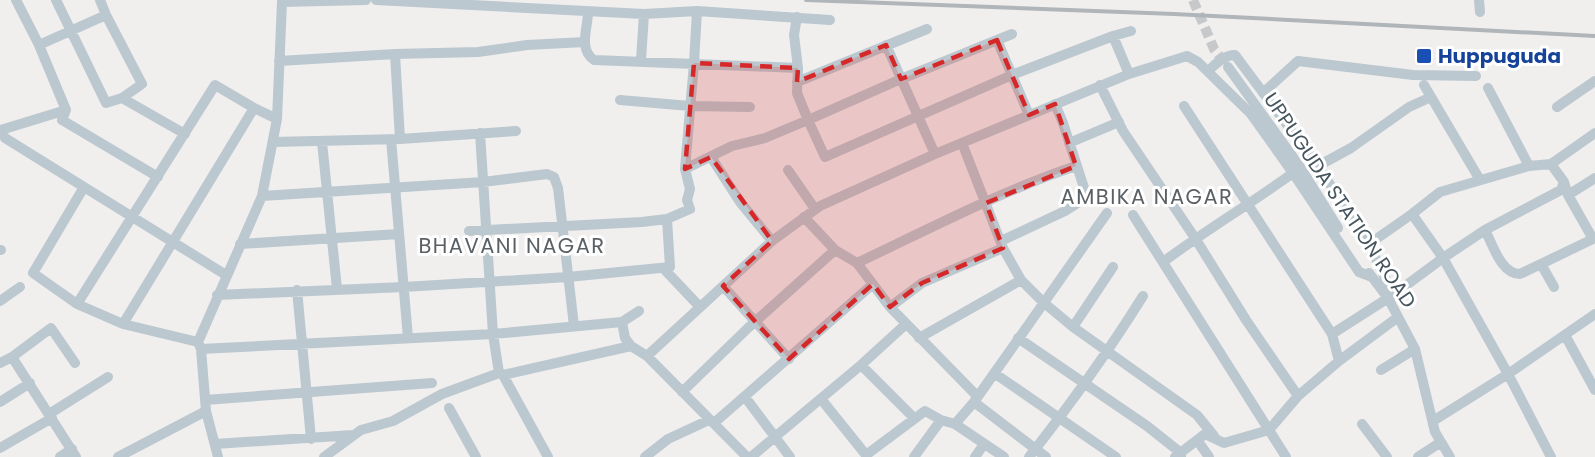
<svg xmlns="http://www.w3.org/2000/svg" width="1595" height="457" font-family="Poppins,sans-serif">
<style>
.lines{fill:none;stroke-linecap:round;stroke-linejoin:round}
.minor-tunnel{stroke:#c6c8ca;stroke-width:10;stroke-dasharray:10 5;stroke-linecap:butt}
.minor{stroke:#bbc8cf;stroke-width:10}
.rail{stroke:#b0b5b9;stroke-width:4}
.marked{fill:#d62828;fill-opacity:0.2;stroke:#d62828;stroke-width:4.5;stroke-dasharray:12 8;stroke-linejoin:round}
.transit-dot{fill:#1a4fb4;stroke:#fff;stroke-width:2}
.labels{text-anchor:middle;stroke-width:6;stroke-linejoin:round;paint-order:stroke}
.transit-label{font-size:20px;font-weight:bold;fill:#164399;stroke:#fff;text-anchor:start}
.street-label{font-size:20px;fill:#45555d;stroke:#fff}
.neighbourhood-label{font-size:21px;letter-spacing:1.5px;fill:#5a6064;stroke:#fff}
</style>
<rect width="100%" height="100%" fill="#f1eeee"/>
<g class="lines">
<path class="minor-tunnel" d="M1193,0l21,49 13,17"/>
<path class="minor" d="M16,0l23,45 27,65 -4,10 96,57
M100,0l6,15
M376,0l268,14 53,-3 133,9
M1479,0l1,12
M588,12c0,16 -10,37 6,48l204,8 -4,-33 3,-18
M1012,34l-111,45 -93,41 17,37 187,-82 101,-39 18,-5
M1113,36l16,38
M997,40l32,75
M39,45l67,-30 36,69 -20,14 -16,5 -50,-103
M886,45l49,109
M395,54l5,85
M641,60l3,-46
M279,61l116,-7 83,-2 49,-7 58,-3
M1228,67l72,100 38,61
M1208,71c8,-7 16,-16 27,-16l83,111 51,78 24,51
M797,82l130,-53
M1100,85l23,46 72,107 51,82 52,76
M1424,85l56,95
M1488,88l41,78
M1263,93l35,-32 115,14 63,1
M122,98l63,36
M620,100l70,6 60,1
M1184,106l148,228
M1557,107l38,-26
M66,110l-65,20 4,8 221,137
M480,133l13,201 6,39
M391,139l17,199
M273,142l127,-3 116,-8
M322,142l15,147
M962,143l41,105 18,32 22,22 30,25 124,88 17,21
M1069,143l50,-21
M711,157l29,45 32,39
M1551,164l44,-31
M1318,166l33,-18 58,-41 22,-10
M685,169l47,-23 33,-8 43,-18 -11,-27 1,-25
M788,170l27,39
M84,187l-51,86 44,31 46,20 75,18
M1568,195l27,-17
M262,196l221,-14 64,-8 7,3 4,11 16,138
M1133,215l153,242
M804,217l31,33 22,13 33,44 87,89
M667,219l23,-10 -3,-9 3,-11 -5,-20 9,-106 3,-52
M1485,230c8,15 16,44 35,44l73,-35 -25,-44 -4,-13
M1001,241l64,-30 22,-14 -24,-74 -8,-19
M240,244l159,-10
M1369,244l43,-30 31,44 42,-28 76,-40 3,-8 -13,-18 -22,2 -89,26 -28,22
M0,250h1
M1163,262c42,-31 87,-58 130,-89
M857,263c72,-34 144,-72 219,-97
M1541,264l13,23
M664,269l35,37
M1369,273l19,25 27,51 20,83 15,25
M723,286l66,73
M297,290l14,149
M217,295l187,-8 164,-10 102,-10 -3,-48 -25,3 -173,9
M0,301l20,-14
M77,304l138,-219 39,23 23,11
M890,307l32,-24 81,-35
M622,322l17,-11
M123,324l131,-216
M1073,327l40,-60
M1565,335l30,55
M919,338l102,-58
M1018,338l129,88 34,27v4
M201,349l292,-15 129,-12 3,16 6,8
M647,356l125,-115 48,-35 115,-52 194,-80 58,-18 11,6 53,52 42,59 66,99 13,5
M12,357l64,100
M1339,361l59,-44
M0,363l12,-6 39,-29 24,35
M861,365l53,53
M1381,370l34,-21
M994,373l122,84
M503,375l45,82
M682,392l66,-64 87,-78
M745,397l45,60
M821,399l45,56 59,-44 16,9 14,4 49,33
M205,400l227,-17
M0,402l30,-19
M974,402l72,55
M449,408l27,49
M49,414l59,-37
M1433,421l75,-47 43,83
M714,423l159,-139
M955,424l19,-22 133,-189
M1362,424l25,33
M1197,440l12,17
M215,444l138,-9
M0,448l52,-30
M60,457l12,-8
M118,457l88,-46
M218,457l-12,-46 -5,-62 -3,-7 64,-146 15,-77 5,-117 84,-2
M324,457l37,-27 32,-9 49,-27 57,-21 4,2 128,-29 16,10 100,101
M645,457l23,-18 41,-19
M751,457l110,-92 45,-41
M914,457l27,-37
M975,457l9,-13
M1029,457c41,-52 79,-105 114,-161
M1175,457l30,-23 19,9 45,-13 29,-34 41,-35 -7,-27 61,-39 50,-37 65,116 87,-60
M1418,457l23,-15"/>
<path class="rail" d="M806,0l368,14 421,22"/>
</g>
<path class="marked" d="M997,40l32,75 26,-11 21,62 -90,37 17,45 -81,35 -32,24 -17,-23 -84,75 -66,-73 49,-45 -61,-84 -26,12 9,-106 104,5 -1,14 89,-37 15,34z"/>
<rect class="transit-dot" x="1416" y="48" width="16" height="16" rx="3"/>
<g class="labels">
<g class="transit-label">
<text x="1438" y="63">Huppuguda</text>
</g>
<g class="street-label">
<text transform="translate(1340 200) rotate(56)" y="7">UPPUGUDA STATION ROAD</text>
</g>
<g class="neighbourhood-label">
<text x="1147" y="204">AMBIKA NAGAR</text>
<text x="512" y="253">BHAVANI NAGAR</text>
</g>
</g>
</svg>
